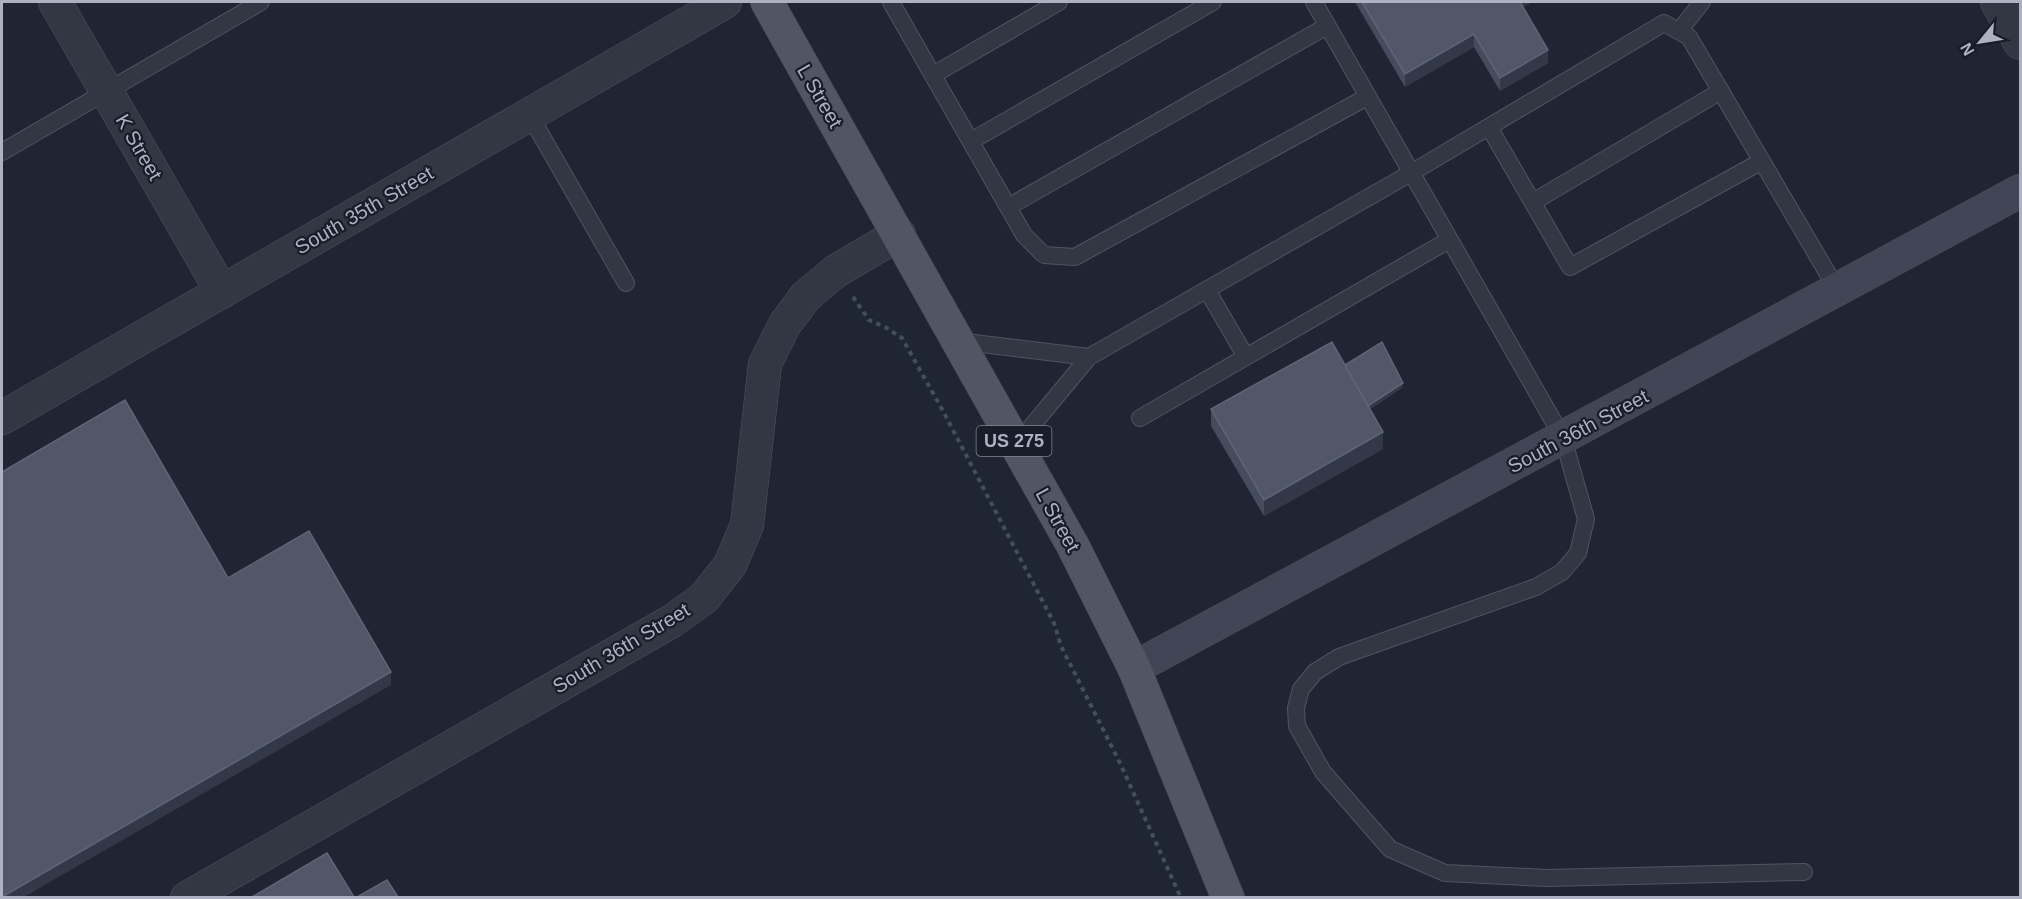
<svg xmlns="http://www.w3.org/2000/svg" width="2022" height="899" font-family="Helvetica,sans-serif">
<style>
.lines{fill:none;stroke-linecap:round;stroke-linejoin:round}
.service-casing{stroke:#505463;stroke-width:18}
.minor-casing{stroke:#505463;stroke-width:34}
.tertiary-casing{stroke:#505463;stroke-width:34}
.secondary-casing{stroke:#505463;stroke-width:34}
.primary-casing{stroke:#3c404e;stroke-width:34}
.path{stroke:#435156;stroke-width:4;stroke-dasharray:4.5 4.5;stroke-linecap:butt}
.service{stroke:#333744;stroke-width:16}
.minor{stroke:#333744;stroke-width:33}
.tertiary{stroke:#333744;stroke-width:33}
.secondary{stroke:#414657;stroke-width:33}
.primary{stroke:#515664;stroke-width:33}
.wall{fill:#464c5e}
.shaded-wall{fill:#323848}
.building{fill:#515768;stroke:#5f6576;stroke-width:1.5}
.labels{text-anchor:middle;stroke-width:4.5;stroke-linejoin:round;paint-order:stroke}
.shield{fill:#181d29;stroke:#808594;stroke-width:1.5}
.shield-label{font-size:18px;font-weight:bold;fill:#adb1c2}
.street-label{font-size:20px;fill:#adb1c2;stroke:#181d29}
</style>
<rect width="100%" height="100%" fill="#202533"/>
<g class="lines">
<g class="service-casing">
<path id="service" d="M891,2l133,233 20,20 31,2 292,-160
M1314,2l249,436 23,81 -8,34 -16,19 -26,15 -197,70 -24,15 -14,17 -5,19 1,18 26,46 67,77 55,24 102,5 257,-6
M1679,31l23,-29
M933,75l126,-73
M529,114l97,169
M1489,127l81,140 192,-106
M971,141l242,-139
M2,152l259,-150
M1533,202l188,-111
M1008,207l319,-181
M1207,290l39,67
M958,341l131,16 -73,88
M1089,357l322,-184 253,-150 25,14 149,254
M1140,418l309,-178"/>
</g>
<g class="minor-casing">
<path id="minor" d="M55,2l167,290
M2,418l723,-416"/>
</g>
<g class="tertiary-casing">
<path id="tertiary" d="M1997,2l23,41
M187,898l485,-277 32,-23 26,-33 17,-40 18,-161 20,-40 21,-28 30,-25 63,-37"/>
</g>
<g class="secondary-casing">
<path id="secondary" d="M1134,668l886,-477"/>
</g>
<g class="primary-casing">
<path id="primary" d="M767,2l306,544 61,122 94,230"/>
</g>
<path class="path" d="M853,297l16,23 16,7 17,11 41,73 111,212 7,23 59,117 61,135"/>
<use href="#service" class="service"/>
<use href="#minor" class="minor"/>
<use href="#tertiary" class="tertiary"/>
<use href="#secondary" class="secondary"/>
<use href="#primary" class="primary"/>
</g>
<path class="wall" d="M1355,2h177l-9,5 25,56 -48,28 -26,-44 -69,40z
M1345,365l58,22 -33,22 13,40 -119,67 -53,-90v-17z"/>
<path class="shaded-wall" d="M1518,2h14l-14,8z
M1474,34v13l-69,40v-13z
M1548,50v13l-48,28v-13z
M1403,383v4l-40,26v-4z
M1383,432v17l-119,67v-16z
M391,672v13l-367,212h-22z"/>
<path class="building" d="M1362,2h158l28,48 -48,28 -26,-44 -69,40z
M1332,342l51,90 -119,68 -53,-91z
M1382,342l21,41 -35,23 -23,-41z
M125,400l103,178 81,-47 82,141 -389,225v-425z
M327,853l27,44h-102z
M387,880l11,17h-41z"/>
<g class="labels">
<rect class="shield" x="976.5" y="426" width="75" height="30" rx="4.5"/>
<g class="shield-label">
<text x="1014" y="447">US 275</text>
</g>
<g class="street-label">
<text transform="translate(820 96) rotate(60)" y="7">L Street</text>
<text transform="translate(139 147) rotate(60)" y="7">K Street</text>
<text transform="translate(364 210) rotate(-30)" y="7">South 35th Street</text>
<text transform="translate(1578 431) rotate(-28)" y="7">South 36th Street</text>
<text transform="translate(1058 520) rotate(61)" y="7">L Street</text>
<text transform="translate(621 648) rotate(-31)" y="7">South 36th Street</text>
</g>
</g>
<rect width="2022" height="899" fill="none" stroke="#adb1c2" stroke-width="6"/>
<g transform="translate(1980 42) rotate(240)" stroke="#181d29" stroke-width="4.5" paint-order="stroke">
<path d="M0-4.5L10 22L0 15L-10 22Z" fill="#adb1c2"/>
<text y="-9" font-size="16" font-weight="bold" text-anchor="middle" fill="#adb1c2">N</text>
</g>
</svg>
